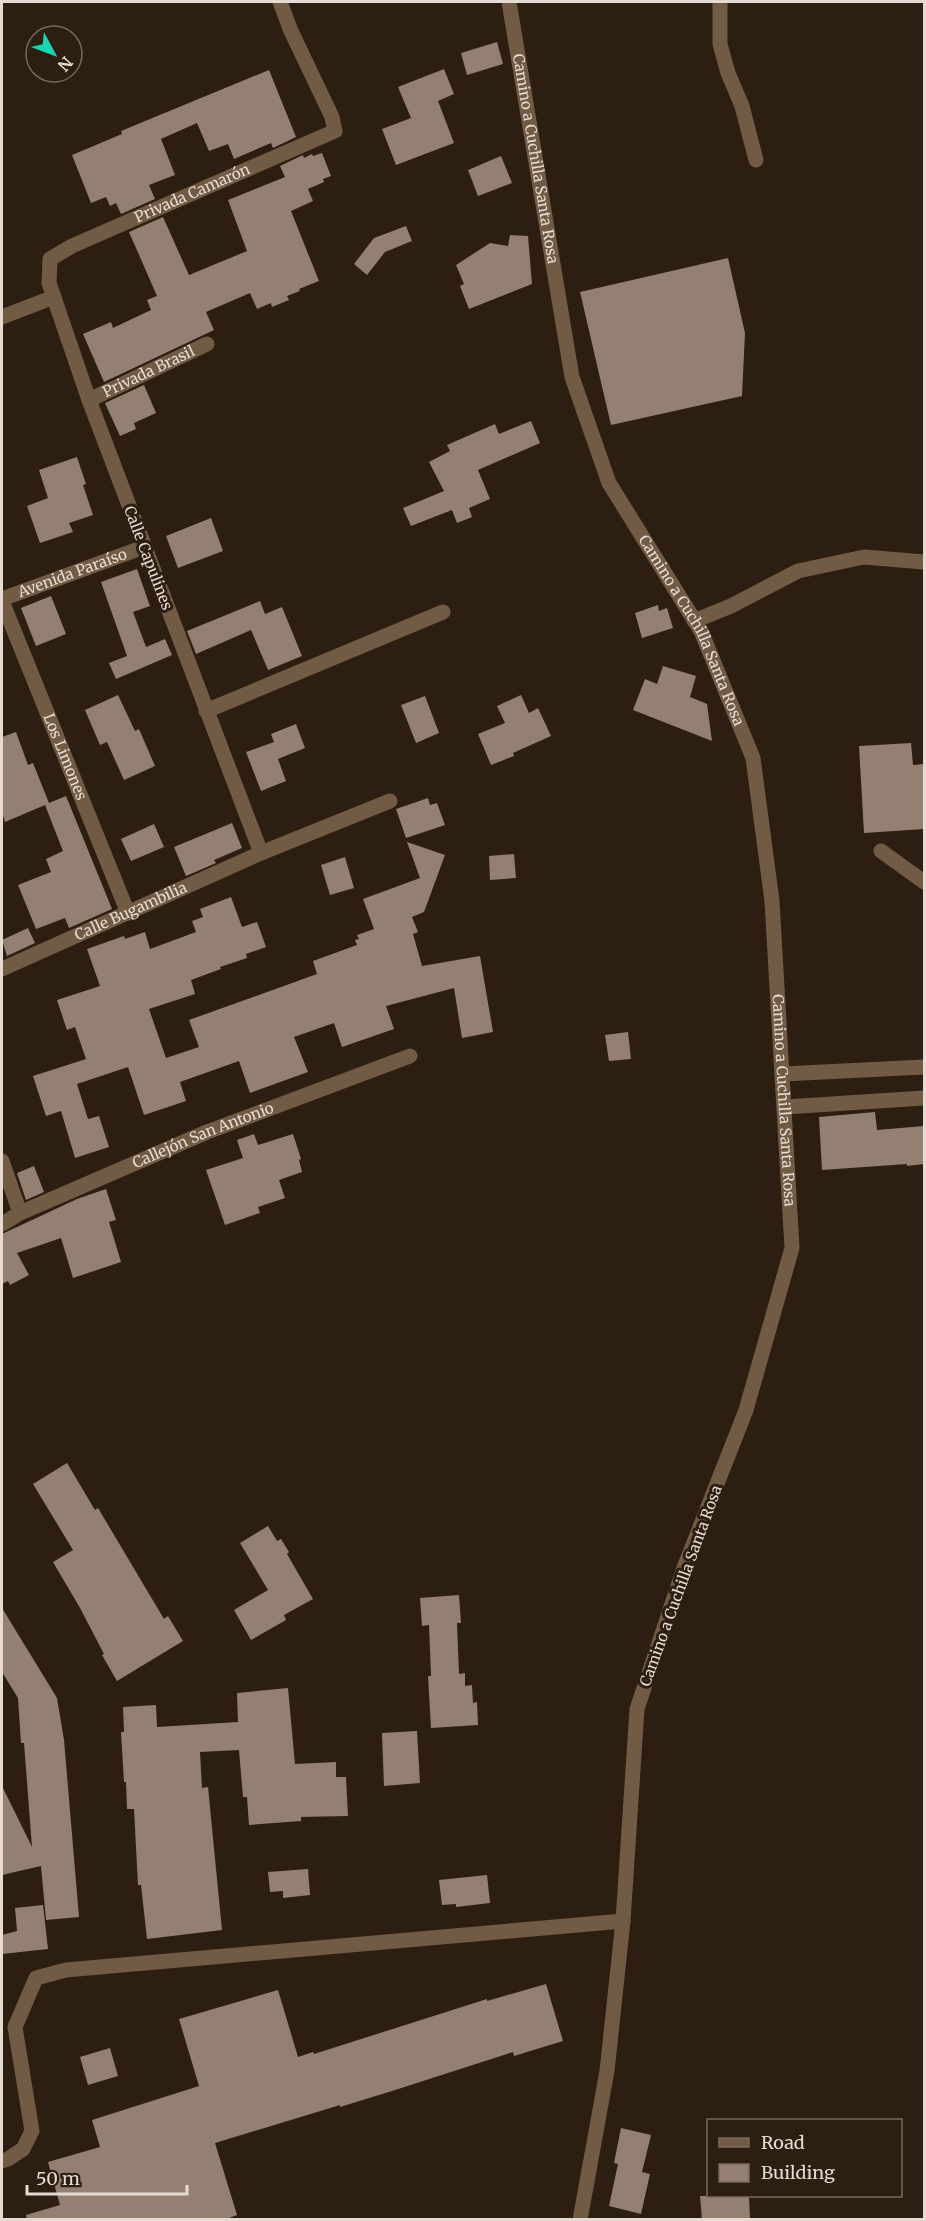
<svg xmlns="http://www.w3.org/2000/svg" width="926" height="2221" font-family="Merriweather,serif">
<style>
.building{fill:#938072}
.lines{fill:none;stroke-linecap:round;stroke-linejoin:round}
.minor{stroke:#715b44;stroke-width:15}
.tertiary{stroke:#715b44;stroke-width:15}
.labels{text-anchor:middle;stroke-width:6;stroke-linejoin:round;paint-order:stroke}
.street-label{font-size:15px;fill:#e6dbd3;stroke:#2c1e11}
</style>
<rect width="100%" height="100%" fill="#2c1e11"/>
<path class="building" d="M497,42l6,22 -36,11 -6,-22z
M444,69l10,25 -16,7 16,42 -58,22 -14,-36 29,-11 -13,-31z
M269,70l27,67 -23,11 -2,-5 -37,16 -6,-15 -19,7 -12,-28 -36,16 14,36 -26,10 6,14 -34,15 -5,-11 -6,3 -4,-9 -15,6 -19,-48 50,-21 -1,-3z
M322,153l9,23 -8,3 1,3 -16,7 5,12 -22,10 28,70 -20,8 1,2 -13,5 2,4 -17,7 -1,-4 -14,6 -7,-16 -44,19 8,18 -110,52 -21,-48 28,-12 2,6 38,-18 -4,-10 10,-4 -28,-64 34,-15 26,58 58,-24 -19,-51 57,-23 -5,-11 23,-11 1,3 8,-4 1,2z
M501,156l11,27 -34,13 -10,-26z
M406,226l6,15 -27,11 -18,23 -13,-11 20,-26z
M510,235l18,1 4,48 -63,25 -9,-23 4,-2 -8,-19 34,-22 18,3z
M728,258l17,75 -3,63 -131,29 -31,-133z
M144,385l12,28 -22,10 2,6 -16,7 -15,-33z
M531,421l9,22 -62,27 12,29 -21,9 3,9 -15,6 -5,-13 -41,16 -8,-18 41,-17 -15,-29 21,-11 -3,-6 48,-21 4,10z
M77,457l9,27 -3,1 10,30 -24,8 4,9 -33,11 -13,-37 21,-8 -9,-28z
M211,518l12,33 -45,17 -12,-32z
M137,569l13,37 -17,6 13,35 19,-8 7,16 -56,24 -7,-16 18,-7 -26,-74z
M51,596l15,38 -30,12 -15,-38z
M260,601l5,13 17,-7 20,49 -34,14 -17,-40 -55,24 -9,-23z
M658,605l1,6 8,-3 6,20 -31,10 -7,-25z
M663,666l33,10 -6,21 17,7 5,37 -79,-31 12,-31 12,5z
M118,695l17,36 4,-2 16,37 -31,14 -17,-38 -7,3 -15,-35z
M521,695l8,18 9,-5 13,28 -38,17 1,3 -23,9 -13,-31 27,-11 -8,-17z
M425,696l14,37 -23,10 -15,-38z
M296,724l9,24 -27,11 8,22 -25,10 -15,-39 28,-10 -3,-8z
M16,732l12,33 5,-2 16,40 17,-7 46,113 -43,19 -4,-10 -29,11 -18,-44 33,-13 -5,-13 17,-8 -18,-46 -40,17 -3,-10v-75z
M911,743l2,22 11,-1v65l-60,4 -5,-87z
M428,798l2,7 7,-2 8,22 -39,13 -10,-29z
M232,823l10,25 -28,12 2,3 -30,13 -12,-29z
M154,824l10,23 -33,14 -10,-22z
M407,842l38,13 -21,57 -12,5 6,15 -5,2 9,32 58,-10 13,76 -31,6 -8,-50 -68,18 8,23 -52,18 -8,-24 -40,14 14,35 -58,21 -11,-32 -59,21 6,19 -42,14 -16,-48 -51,17 11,35 11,-3 10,31 -34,11 -14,-47 -15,5 -13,-40 53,-17 -11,-32 -8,3 -10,-30 43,-14 -13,-37 37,-13 1,3 20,-7 5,17 46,-17 -4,-11 11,-4 -3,-8 31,-12 11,30 15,-5 9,25 -20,7 1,4 -27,9 1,2 -30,11 4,14 -46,15 17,49 33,-11 -10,-27 128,-46 -4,-13 44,-16 -2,-5 4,-1 -2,-4 17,-6 -11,-30 57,-21z
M514,854l2,24 -26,2 -1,-24z
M345,857l9,31 -24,7 -9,-30z
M28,928l7,15 -28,13 -5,-16z
M628,1032l3,27 -22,2 -4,-26z
M875,1112l2,18 47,-4v38l-17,2v-2l-85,6 -3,-53z
M254,1134l4,11 35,-11 8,25 -2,1 3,12 -23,8 6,18 -27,9 2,6 -35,12 -19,-55 37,-12 -6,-18z
M34,1166l10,26 -18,8 -9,-27z
M106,1189l10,31 -7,2 12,40 -48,16 -12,-40 -44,15 12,22 -19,10 -2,-4 -6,3v-50l75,-35z
M67,1463l28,47 3,-2 66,111 4,-3 15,25 -66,40 -15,-26 2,-1 -24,-46 -27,-46 20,-12 -40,-66z
M268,1526l9,15 4,-2 8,13 -2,2 26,45 -29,16 2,5 -35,20 -17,-30 34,-20 -28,-47z
M459,1595l2,28h-4l2,51 6,-1v13l7,-1 1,18 4,-1 1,23 -47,3 -3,-52h3l-2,-51 -7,1 -2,-28z
M2,1608l55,90 7,42 15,177 -33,3 -5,-54 -39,9v-89l30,61 -8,-104h-3l-3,-45 -16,-26z
M288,1688l7,76 41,-2v15h10l2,39 -47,1v4l-52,4 -2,-28h-4l-4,-47 -39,2 2,36 6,-1 14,143 -75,9 -6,-54h-3l-4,-76h-7l-1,-27h-2l-3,-50h3l-1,-25 33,-2 1,22 81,-5 -1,-29z
M417,1731l3,52 -36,3 -2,-53z
M308,1869l2,26 -27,3v-7l-13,1 -2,-20z
M487,1875l3,28 -34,4v-3l-14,1 -3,-25z
M43,1905l5,44 -46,5v-19l15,-4 -2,-23z
M546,1984l17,57 -49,15 -1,-4 -121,39 -52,16v-2l-125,38 22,72 -13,5h-197l-1,-5 34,-10 -12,-43 52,-15 -8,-27 107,-34 -20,-67 99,-29 20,67 15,-5 1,2 173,-55v2z
M110,2048l8,28 -30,9 -8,-28z
M621,2128l30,7 -9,37 8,2 -9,40 -32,-8 9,-42 -4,-1z
M700,2196h49l1,24h-48z"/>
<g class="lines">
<g class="minor">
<path d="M720,2v42l8,29 14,33 14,54"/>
<path d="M2,317l52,-20"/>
<path id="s1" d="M89,400l118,-56"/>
<path id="s2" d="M2,599l142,-52"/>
<path id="s3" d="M2,601l126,312"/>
<path d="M694,621l37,-15 67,-35 66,-14 60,5"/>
<path d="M206,711l237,-99"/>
<path d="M881,851l43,31"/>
<path id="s4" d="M261,853l-172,-453 -40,-117 1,-24 22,-13 263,-115 -3,-14 -41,-86 -11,-29"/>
<path id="s5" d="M2,969l259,-116 129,-52"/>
<path d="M783,1074l141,-7"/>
<path d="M785,1107l139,-9"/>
<path d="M2,1161l18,52"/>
<path id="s6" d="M2,1224l18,-11 187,-81 203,-76"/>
<path d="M2,2161l6,-2 15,-10 9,-18 -17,-104 21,-49 30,-8 557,-49"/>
</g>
<path class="tertiary" id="s7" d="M509,2l63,375 37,106 92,148 52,127 19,143 20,347 -46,162 -62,158 -47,141 -14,212 -16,150 -27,149"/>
</g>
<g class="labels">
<g class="street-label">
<text dy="5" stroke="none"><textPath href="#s7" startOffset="159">Camino a Cuchilla Santa Rosa</textPath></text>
<text dy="5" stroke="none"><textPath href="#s4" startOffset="789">Privada Camarón</textPath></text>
<text dy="5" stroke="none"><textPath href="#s1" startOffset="66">Privada Brasil</textPath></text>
<text transform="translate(148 558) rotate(69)" y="5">Calle Capulines</text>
<text dy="5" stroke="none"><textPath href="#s2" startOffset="75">Avenida Paraíso</textPath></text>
<text dy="5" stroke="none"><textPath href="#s7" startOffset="662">Camino a Cuchilla Santa Rosa</textPath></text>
<text dy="5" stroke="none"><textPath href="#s3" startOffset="168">Los Limones</textPath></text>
<text dy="5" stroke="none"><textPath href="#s5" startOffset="141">Calle Bugambilia</textPath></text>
<text dy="5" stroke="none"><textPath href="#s7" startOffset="1148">Camino a Cuchilla Santa Rosa</textPath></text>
<text dy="5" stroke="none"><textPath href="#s6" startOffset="220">Callejón San Antonio</textPath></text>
<text transform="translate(681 1586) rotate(-70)" y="5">Camino a Cuchilla Santa Rosa</text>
</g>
</g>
<rect width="926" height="2221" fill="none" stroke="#e6dbd3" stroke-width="6"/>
<rect x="707" y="2119" width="195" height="78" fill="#2c1e11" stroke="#766a5f" stroke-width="1.5"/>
<rect x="719" y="2138" width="30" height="9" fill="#715b44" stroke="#766a5f" stroke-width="1.5"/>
<text x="761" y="2149" font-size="18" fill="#e6dbd3">Road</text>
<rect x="719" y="2164" width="30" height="18" fill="#938072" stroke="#766a5f" stroke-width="1.5"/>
<text x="761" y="2179" font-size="18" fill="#e6dbd3">Building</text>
<g transform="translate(54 54) rotate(131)"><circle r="28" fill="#2c1e11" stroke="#766a5f" stroke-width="1.5"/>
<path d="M0-4.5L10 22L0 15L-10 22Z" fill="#18d5b2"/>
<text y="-9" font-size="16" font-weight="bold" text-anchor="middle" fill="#e6dbd3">N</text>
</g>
<path d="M27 2185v9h160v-9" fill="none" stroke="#e6dbd3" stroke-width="3"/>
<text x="36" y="2185" font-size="18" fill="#e6dbd3" stroke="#2c1e11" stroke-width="4.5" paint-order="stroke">50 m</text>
</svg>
